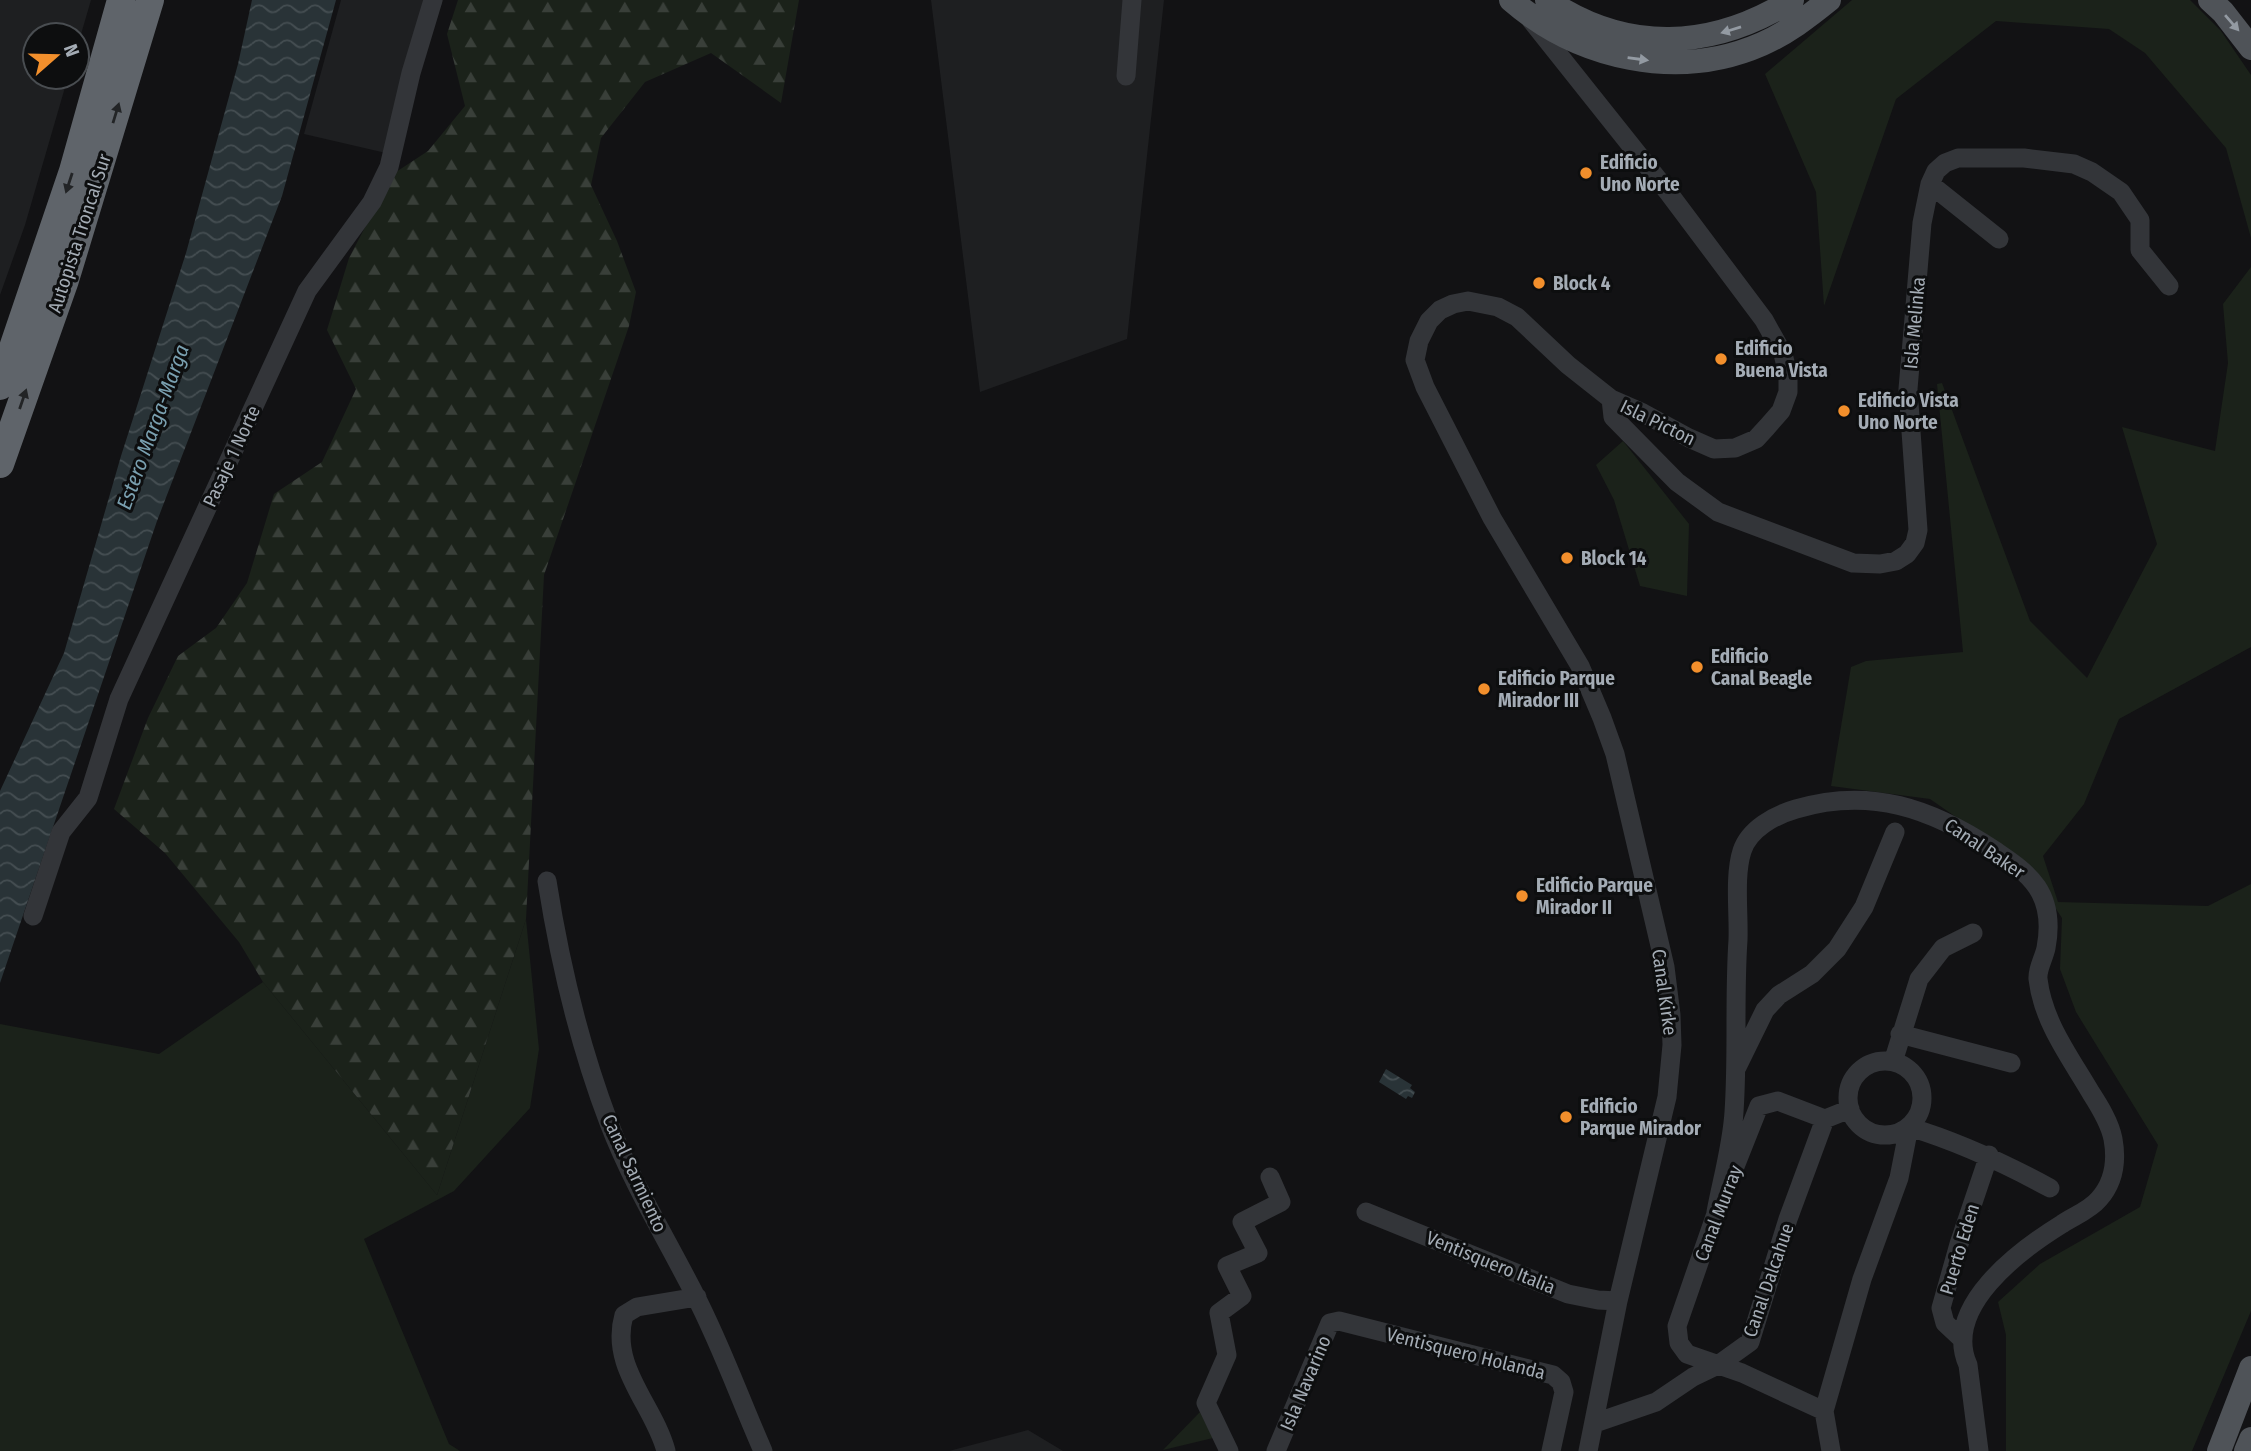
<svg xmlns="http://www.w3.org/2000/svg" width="2251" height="1451" font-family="'Fira Sans Condensed',sans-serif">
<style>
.built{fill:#1e1f21}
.grass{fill:#1b221a}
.forest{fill:url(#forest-firs)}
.water{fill:url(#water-waves)}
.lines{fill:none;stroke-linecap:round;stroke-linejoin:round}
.minor{stroke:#333539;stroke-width:19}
.major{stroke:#4f5358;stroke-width:24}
.highway{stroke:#5f646a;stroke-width:28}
.oneway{fill:#939aa2}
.oneway2{fill:#222426}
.poi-dot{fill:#f28f2c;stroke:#0d0e0f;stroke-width:2.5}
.labels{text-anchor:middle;stroke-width:6;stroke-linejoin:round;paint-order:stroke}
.poi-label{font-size:19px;font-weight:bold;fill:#a4acb5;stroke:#0d0e0f;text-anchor:start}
.street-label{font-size:19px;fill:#a4acb5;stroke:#0d0e0f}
.water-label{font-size:21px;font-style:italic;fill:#7aa0b0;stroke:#0d0e0f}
</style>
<defs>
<pattern id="forest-firs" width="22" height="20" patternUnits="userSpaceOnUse" patternTransform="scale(1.75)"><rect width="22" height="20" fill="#1b221a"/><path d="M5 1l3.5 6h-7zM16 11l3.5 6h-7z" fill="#393f39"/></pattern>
<pattern id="water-waves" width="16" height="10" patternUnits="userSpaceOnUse" patternTransform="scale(1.75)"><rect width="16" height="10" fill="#293337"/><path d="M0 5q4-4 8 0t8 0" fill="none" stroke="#454e52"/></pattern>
</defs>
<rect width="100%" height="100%" fill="#121214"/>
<path class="built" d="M0,0h91l-14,48v-13h-42v42h33l-43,148 -25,70z
M341,0h102l-57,153 -82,-19z
M931,0h233l-37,339 -147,53z
M1028,1430l35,21h-114z"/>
<path class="grass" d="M1852,0h338l31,31 30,44v163l-25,-90 -81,-95 -36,-24 -113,-8 -100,78 -72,207 -8,-114 -51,-118z
M2251,267v380l-132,72 -35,85 -41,52 15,46 150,4 43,-22v427l-59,140h-186v-116l-8,-33 42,-38 100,-57 18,-62 -82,-133 -16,-43 2,-51 -34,-51 -98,-68 -99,-13 20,-119 15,-6 97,-9 -26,-268 5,-1 88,238 57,57 70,-134 -35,-117 93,24 13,-88 -5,-59z
M1623,441l66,83 -2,72 -47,-10 -26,-86 -18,-35z
M526,919l13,130 -9,59 -76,83 -90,48 85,205 11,7h-460v-427l159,30 104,-72 174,213z
M1200,1412l13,26 -50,12z"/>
<path class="forest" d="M458,0h341l-18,103 -70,-50 -66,29 -44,56 -10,47 26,56 19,51 -7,34 -85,249 -18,344 -89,276 -174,-213 -24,-40 -74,-89 -51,-44 34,-91 30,-62 38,-28 31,-45 27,-89 48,-32 34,-73 -29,-59 22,-72 44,-84 35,-23 37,-45 -18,-72z"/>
<path class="water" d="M252,0h84l-54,196 -125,325 -157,462v-192l64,-138 57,-197 65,-203 52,-189z
M1386,1069l26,16 -2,3 5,4 -3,6 -4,-2 -2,3 -27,-17z"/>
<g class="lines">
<path class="minor" d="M1531,20l137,172 96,128 19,34 5,20v18l-7,19 -14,16 -11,12 -21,9 -21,1 -25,-11 -46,-25 -32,-14 -43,-34 -51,-48 -19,-10 -30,-6 -15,3 -13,6 -11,11 -10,20 -4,19 10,27 67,131 88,148 22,52 13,36 50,213 6,48 1,30 -5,52 -49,204 -30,150
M1126,76l6,-76
M1930,184l69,55
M1611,399l2,18 64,65 41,30 135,51 27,1 16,-3 11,-7 8,-11 3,-13 -10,-141 14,-166 8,-39 6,-13 9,-8 13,-5h66l50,6 18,8 29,20 19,28v30l29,36
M547,881c13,83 32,163 62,242 23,60 57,115 86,172 26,50 45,104 68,156
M33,916l28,-84 27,-34 31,-99 188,-408 65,-89 17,-35 22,-94 22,-73
M1900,1034l111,29
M1848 1098a37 37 0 1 1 74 0a37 37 0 1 1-74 0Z
M1893,1062l26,-83 24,-31 30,-15
M1737,1067l28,-57 14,-15 33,-21 25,-25 27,-42 31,-75
M1732,1174l27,-68 19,-5 47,18
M1720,1202l-43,124 2,17 8,11 55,19 82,38
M1366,1212l202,82 30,6 20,1
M1716,1212c6,-32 16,-67 18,-100 4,-57 0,-115 4,-172 1,-27 -4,-64 4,-89 7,-22 33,-36 54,-42 74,-22 135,-1 198,41 16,11 32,21 43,37 12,18 13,40 9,61 -2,10 -9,21 -8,31 5,43 32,78 53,114 9,14 19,30 22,46 4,22 1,43 -14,60 -9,11 -25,17 -37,25 -42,26 -120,83 -94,141l11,86
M1961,1338l-16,-15 -4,-15 18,-64 30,-89
M1595,1423l61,-21 37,-25 25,-12 32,-23 38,-123 37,-100 25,-10
M666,1451c-12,-46 -57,-84 -42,-136l13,-8 60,-10
M1229,1451l-23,-48 21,-48 -8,-42 23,-17 -15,-30 31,-13 -16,-31 39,-20 -11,-25
M1276,1451l54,-128 9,-2 214,54 8,7 3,10 -13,59
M1831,1451l-7,-40 38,-132 37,-101 10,-51c50,15 95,36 141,61"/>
<path class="major" d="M1511,0c68,59 167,81 251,44 25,-11 46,-27 67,-44
M1547,0c79,54 165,50 245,0
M2210,0l13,12 28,36
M2219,1451l32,-83
M2246,1451l5,-12"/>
<path class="highway" d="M0,386l73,-215 48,-171
M0,464l65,-184 85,-280"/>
</g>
<defs><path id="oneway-solid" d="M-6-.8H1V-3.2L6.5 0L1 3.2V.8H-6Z" transform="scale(1.75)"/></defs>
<g class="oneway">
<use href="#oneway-solid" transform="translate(2232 23) rotate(49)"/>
<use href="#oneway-solid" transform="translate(1731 30) rotate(163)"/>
<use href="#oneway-solid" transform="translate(1638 59) rotate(8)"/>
</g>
<g class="oneway2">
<use href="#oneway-solid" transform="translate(116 113) rotate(-73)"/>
<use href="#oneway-solid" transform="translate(69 183) rotate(108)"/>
<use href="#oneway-solid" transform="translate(23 399) rotate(-71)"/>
</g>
<g class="poi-dot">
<circle cx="1586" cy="173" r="7"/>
<circle cx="1539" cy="283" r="7"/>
<circle cx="1721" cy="359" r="7"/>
<circle cx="1844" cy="411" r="7"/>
<circle cx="1567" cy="558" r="7"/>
<circle cx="1697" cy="667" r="7"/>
<circle cx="1484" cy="689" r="7"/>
<circle cx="1522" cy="896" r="7"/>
<circle cx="1566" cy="1117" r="7"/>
</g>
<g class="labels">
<g class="poi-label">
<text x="1600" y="169">Edificio<tspan x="1600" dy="22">Uno Norte</tspan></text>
<text x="1553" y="290">Block 4</text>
<text x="1735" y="355">Edificio<tspan x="1735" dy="22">Buena Vista</tspan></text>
<text x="1858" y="407">Edificio Vista<tspan x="1858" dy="22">Uno Norte</tspan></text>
<text x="1581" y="565">Block 14</text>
<text x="1711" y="663">Edificio<tspan x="1711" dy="22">Canal Beagle</tspan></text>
<text x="1498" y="685">Edificio Parque<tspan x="1498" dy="22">Mirador III</tspan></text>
<text x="1536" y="892">Edificio Parque<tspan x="1536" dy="22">Mirador II</tspan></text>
<text x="1580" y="1113">Edificio<tspan x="1580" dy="22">Parque Mirador</tspan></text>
</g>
<g class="street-label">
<text transform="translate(79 233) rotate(-72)" y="7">Autopista Troncal Sur</text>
<text transform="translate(1914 323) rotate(-85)" y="7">Isla Melinka</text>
<text transform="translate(1658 422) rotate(26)" y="7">Isla Picton</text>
<text transform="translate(231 456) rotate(-65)" y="7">Pasaje 1 Norte</text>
<text transform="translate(1985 848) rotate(34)" y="7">Canal Baker</text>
<text transform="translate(1665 992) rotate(82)" y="7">Canal Kirke</text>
<text transform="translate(635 1173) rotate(65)" y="7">Canal Sarmiento</text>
<text transform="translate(1718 1213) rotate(-69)" y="7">Canal Murray</text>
<text transform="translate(1959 1249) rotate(-73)" y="7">Puerto Eden</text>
<text transform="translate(1491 1262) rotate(22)" y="7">Ventisquero Italia</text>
<text transform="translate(1768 1280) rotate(-71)" y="7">Canal Dalcahue</text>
<text transform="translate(1466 1353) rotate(14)" y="7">Ventisquero Holanda</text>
<text transform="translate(1305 1383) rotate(-67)" y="7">Isla Navarino</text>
</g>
<g class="water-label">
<text transform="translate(153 427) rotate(-70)" y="7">Estero Marga-Marga</text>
</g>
</g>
<g transform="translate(56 56) rotate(70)"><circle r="33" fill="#0d0e0f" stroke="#494d51" stroke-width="2"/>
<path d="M0-5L12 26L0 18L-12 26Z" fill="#f28f2c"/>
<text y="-10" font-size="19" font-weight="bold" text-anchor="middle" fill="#a4acb5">N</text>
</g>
</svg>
